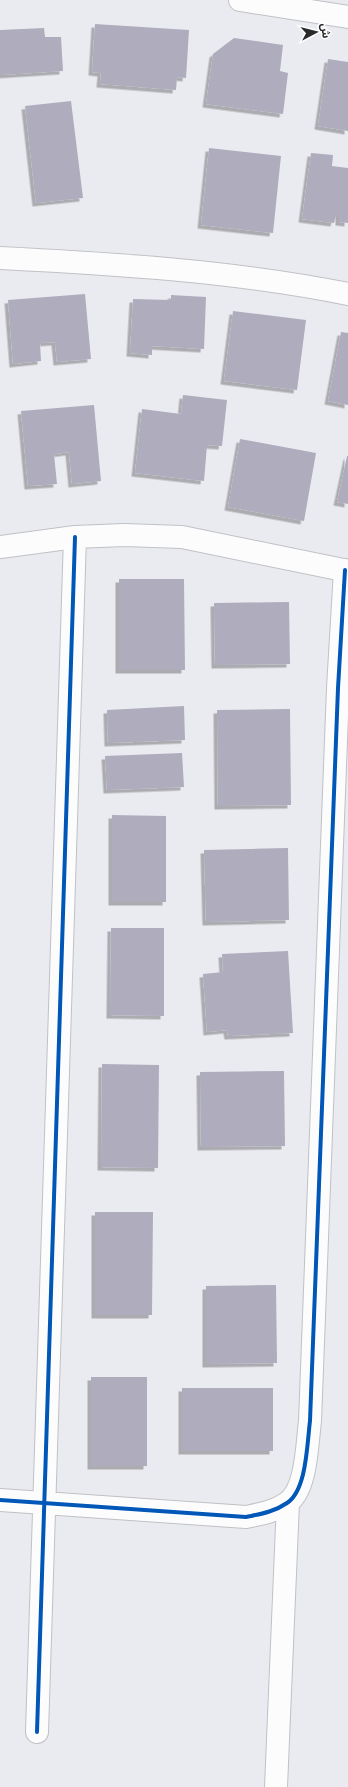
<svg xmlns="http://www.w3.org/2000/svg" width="348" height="1787" font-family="Cabin,'Noto Sans Arabic',sans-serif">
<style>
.building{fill:#afacbe;filter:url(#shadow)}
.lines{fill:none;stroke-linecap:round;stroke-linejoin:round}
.street-casing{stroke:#c0c1c5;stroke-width:24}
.street{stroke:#fcfcfd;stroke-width:22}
.cycleway-casing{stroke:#fff;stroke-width:6}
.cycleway{stroke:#0057b8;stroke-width:4}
</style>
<defs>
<filter id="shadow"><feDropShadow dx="-3.5" dy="3.5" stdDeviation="0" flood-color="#0004"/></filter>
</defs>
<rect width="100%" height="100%" fill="#eaebf0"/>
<path class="building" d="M95,24l94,6 -3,48 -9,-1 -1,13 -76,-6 1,-11 -9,-1z
M44,28l1,9h16l2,34 -63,4v-45z
M234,38l49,7 -3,26 8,2 -5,41 -77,-10 7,-50z
M328,59l20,3v69l-30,-5z
M71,101l12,97 -47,5 -11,-97z
M209,148l72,8 -8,77 -72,-8z
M311,153l22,2 -1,11 16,2v55l-9,-1v-7h-3l-2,8 -32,-4z
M85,294l6,65 -34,3 -2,-20 -15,1 1,18 -28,3 -5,-64z
M171,295l35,2 -2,52 -52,-3v9l-22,-2 3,-54 38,1z
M233,311l73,9 -9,70 -73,-9z
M341,332l7,1v72l-20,-4z
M183,395l44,5 -5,46 -15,-1 -3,36 -69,-8 7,-64 39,5z
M94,405l7,76 -29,3 -3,-32 -15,2 3,30 -29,2 -7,-75z
M240,439l76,14 -12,68 -76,-14z
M347,456h1v48l-11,-2z
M119,579h65l1,91h-66z
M289,602l1,62 -75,1 -1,-62z
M184,706l1,34 -77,3 -1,-33z
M290,709l1,96 -73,1 -1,-96z
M182,753l2,34 -77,3 -2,-34z
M112,815l54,1v86h-54z
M288,848l1,72 -83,2 -2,-72z
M111,928h53v88l-54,-1z
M288,951l5,82 -65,3 -1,-6 -20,2 -4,-58 20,-2 -1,-18z
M102,1064l57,1 -1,103 -57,-1z
M284,1071l1,75 -84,1 -1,-75z
M95,1212h58l-1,103h-57z
M276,1285l1,78 -71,1v-78z
M91,1377h56v89h-56z
M182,1388h91v63h-91z"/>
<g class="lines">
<g class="street-casing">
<path id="street" d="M240,0l108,17
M0,258c116,6 234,13 348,36
M0,547l75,-10 49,-2 58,2 166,34
M0,1500l246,17c14,-3 28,-5 41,-14 20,-13 20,-60 23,-82l28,-733 7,-118
M37,1732l38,-1195
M276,1787l12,-285"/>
</g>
<use href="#street" class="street"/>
<g class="cycleway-casing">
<path id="cycleway" d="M0,1500l246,17c14,-3 28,-5 41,-14 20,-13 20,-60 23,-82l28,-733 7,-118
M37,1732l38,-1195"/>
</g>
<use href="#cycleway" class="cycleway"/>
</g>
<g transform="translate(316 32) rotate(83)" stroke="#ffffff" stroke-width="3" paint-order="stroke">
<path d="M0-3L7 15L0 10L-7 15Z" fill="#29292c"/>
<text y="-6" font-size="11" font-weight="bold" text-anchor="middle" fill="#29292c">ش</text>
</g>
</svg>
